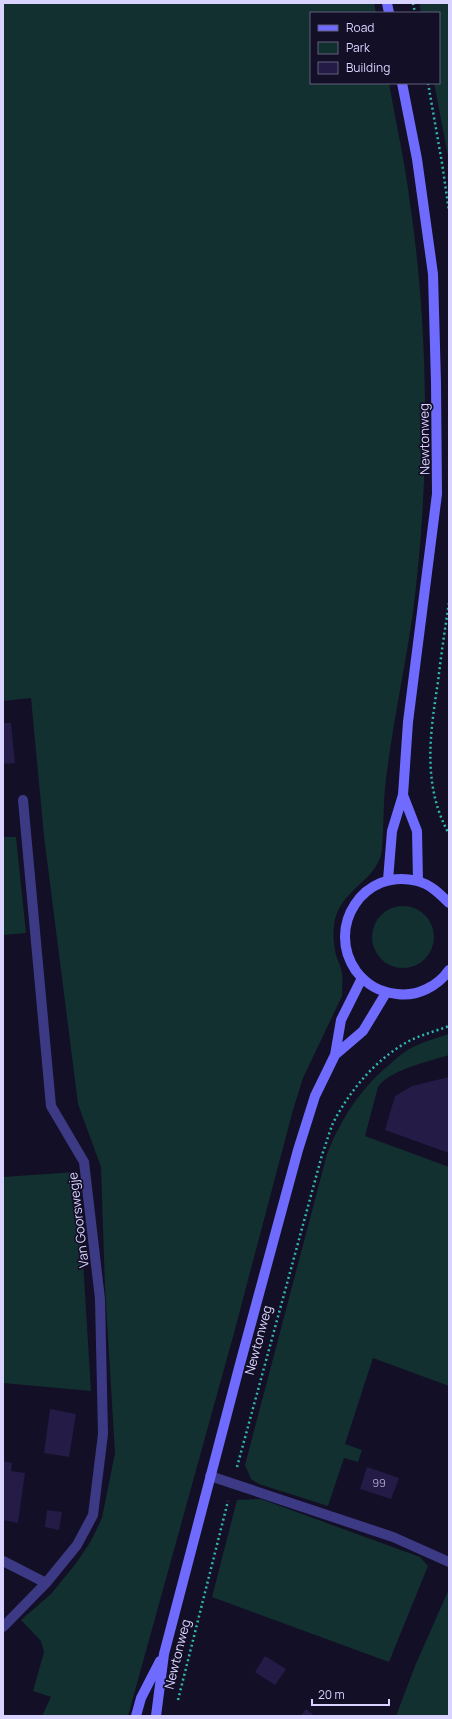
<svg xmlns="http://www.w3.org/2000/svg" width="452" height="1719" font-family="Manrope,sans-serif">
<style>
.green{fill:#12302f}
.building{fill:#241b47}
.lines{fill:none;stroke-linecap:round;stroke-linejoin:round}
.path{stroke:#2fb8b0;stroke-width:2.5;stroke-dasharray:2 3;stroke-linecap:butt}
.service{stroke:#3d3a85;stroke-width:10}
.minor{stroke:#3d3a85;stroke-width:10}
.secondary{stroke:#6f6bff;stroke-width:10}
.labels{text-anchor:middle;stroke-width:3.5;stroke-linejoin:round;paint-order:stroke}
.number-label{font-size:11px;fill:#aca6d1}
.street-label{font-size:13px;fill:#d9d4ff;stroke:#130f26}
</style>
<rect width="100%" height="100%" fill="#130f26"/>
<path class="green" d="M3,3h371l2,10h-65v70h78c7,40 16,80 21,120 12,81 16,163 15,244 -1,55 -5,111 -12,165 -8,56 -20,111 -27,167 -3,23 -2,47 -4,70 -3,29 -34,37 -45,64 -5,13 -4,29 -1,42 2,6 5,12 6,18 1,8 0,15 0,23l-39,82 -10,32 -59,223 -106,383h-86l9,-19 -18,-6 11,-39 -3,-11 -20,-21 30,-26 26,-32 14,-21 11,-23 13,-65 -10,-165 -4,-121 -23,-63 -34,-268 -13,-138 -28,3z
M419,3h30v158l-15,-78h5v-70h-18z
M3,837h13l10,96 -23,2z
M372 937a31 31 0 1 1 62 0a31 31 0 1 1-62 0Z
M449,1034v21c-19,6 -60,15 -71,32l-13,49 84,31v219l-76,-28 -28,86 17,6 -4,12 -14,-4 -16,48 -69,-22 -8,-5 -6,-14 82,-311c14,-35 33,-65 62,-89 7,-6 14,-13 22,-17 12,-6 25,-10 38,-14z
M76,1172l3,24 12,195 -88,-8v-206z
M261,1499l159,58 8,9 -39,96 -177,-65 25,-97z
M449,1589v127h-53l19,-50z"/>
<path class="building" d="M3,723h8l4,40 -12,1z
M449,1077v76l-64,-23 10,-34 17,-10z
M50,1409l26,5 -7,43 -25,-4z
M3,1461l9,2 -1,8 14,2 -7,50 -15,-3z
M367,1467l32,11 -8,21 -31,-10z
M47,1510l15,2 -3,18 -14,-3z
M265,1656l21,13 -11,16 -20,-13z
M306,1709l9,7h-14z"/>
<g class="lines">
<path class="path" d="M413,3l2,10
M428,83l14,80 7,48
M449,603c-4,26 -8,52 -11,79 -8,52 -16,103 11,152
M237,1467l85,-312c4,-11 7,-22 11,-32 17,-33 43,-64 76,-82 12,-6 27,-10 40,-15
M178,1700l50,-199"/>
<path class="service" d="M210,1476l183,61 56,25"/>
<path class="minor" d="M3,1561l43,22
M3,1627l43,-44 31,-38 16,-30 10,-81 -3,-135 -16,-137 -33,-56 -28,-306"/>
<path class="secondary" d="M387,3l2,10
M403,795l14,36 1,50
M388,880l4,-49 11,-36 5,-73 29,-228 -1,-111 -3,-109 -16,-115 -15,-76
M449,903c-9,-9 -19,-19 -32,-22 -53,-14 -92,46 -61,90 11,14 23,21 41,23 20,3 41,-8 52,-24
M335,1055l28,-24 23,-38
M136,1716l5,-18 19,-37
M156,1716l8,-62 76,-290 58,-214 17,-54 20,-41 6,-35 21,-42"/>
</g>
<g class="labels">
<g class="number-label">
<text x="379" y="1487">99</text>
</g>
<g class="street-label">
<text transform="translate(424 439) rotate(-91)" y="5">Newtonweg</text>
<text transform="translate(78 1220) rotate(-97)" y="5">Van Goorswegje</text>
<text transform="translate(258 1340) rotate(-75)" y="5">Newtonweg</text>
<text transform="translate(177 1654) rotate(-76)" y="5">Newtonweg</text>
</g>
</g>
<rect width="452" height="1719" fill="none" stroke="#d9d4ff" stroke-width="8"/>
<rect x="310" y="12" width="130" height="72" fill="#130f26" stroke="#625e7d"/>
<rect x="318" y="25" width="20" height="6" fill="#6f6bff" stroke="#625e7d"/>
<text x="346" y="32" font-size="12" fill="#d9d4ff">Road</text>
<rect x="318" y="42" width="20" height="12" fill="#12302f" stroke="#625e7d"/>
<text x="346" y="52" font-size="12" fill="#d9d4ff">Park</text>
<rect x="318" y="62" width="20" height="12" fill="#241b47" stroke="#625e7d"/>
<text x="346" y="72" font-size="12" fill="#d9d4ff">Building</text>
<path d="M312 1699v6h77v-6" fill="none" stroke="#d9d4ff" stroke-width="2"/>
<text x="318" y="1699" font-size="12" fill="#d9d4ff" stroke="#130f26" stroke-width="3" paint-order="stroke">20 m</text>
</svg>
